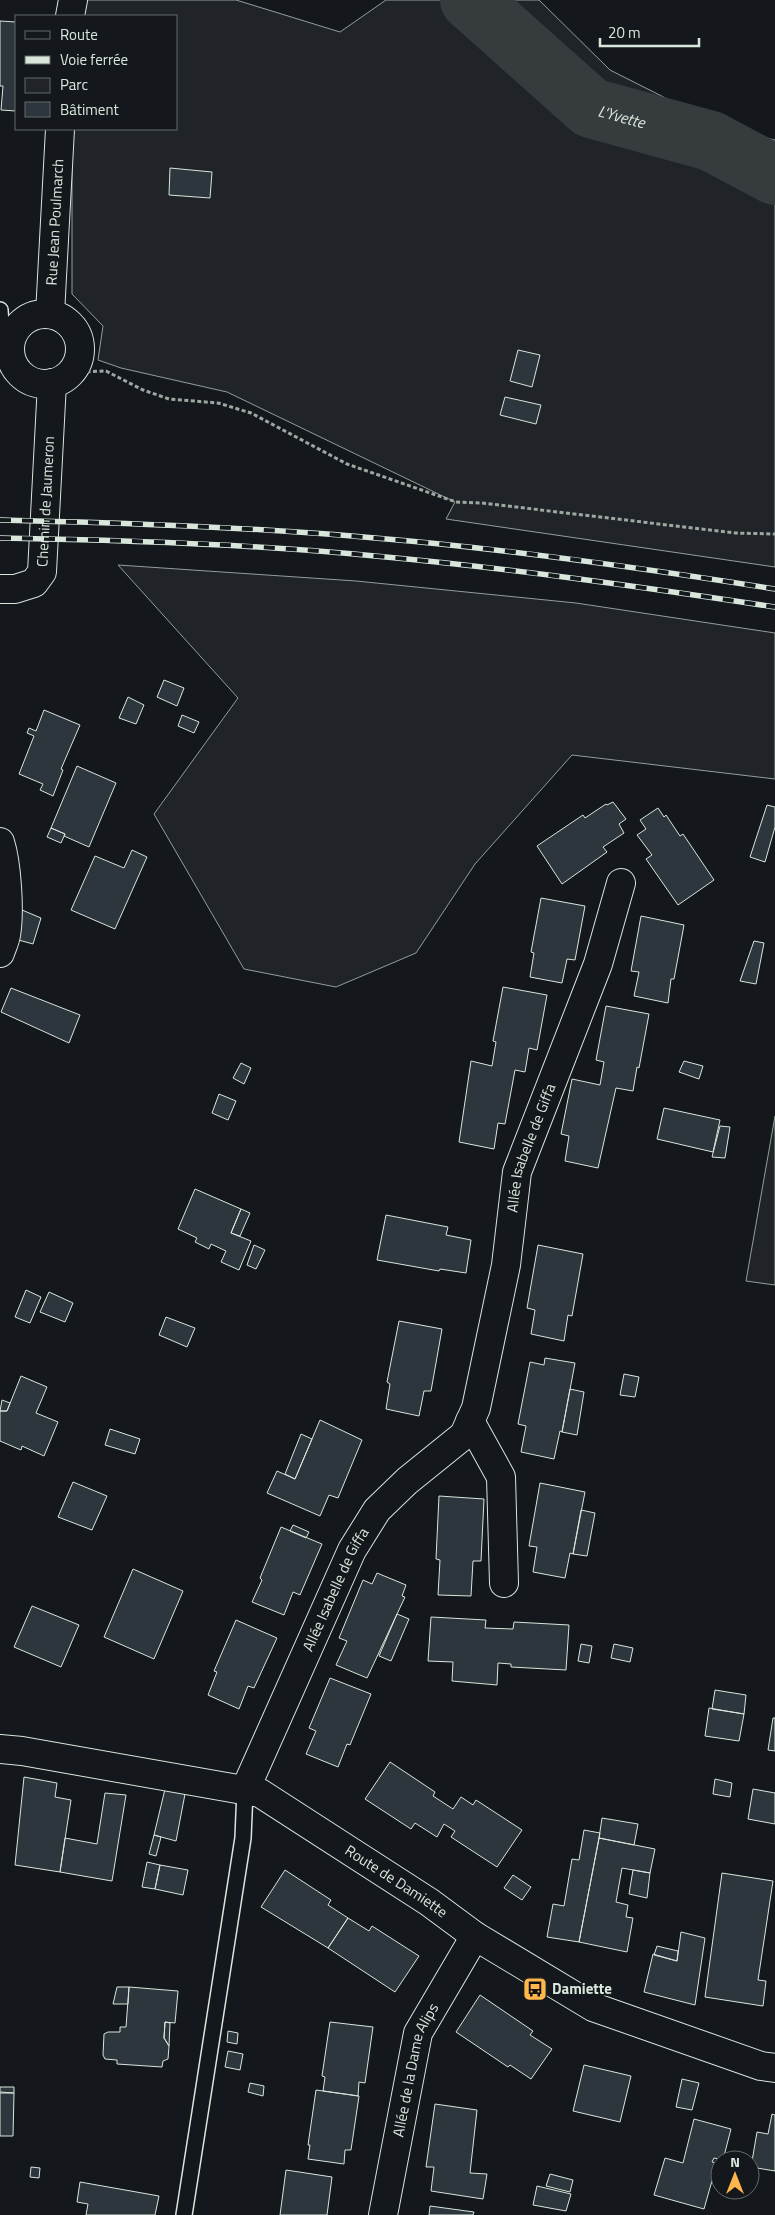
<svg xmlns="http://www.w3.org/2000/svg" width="775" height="2215" font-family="'Titillium Web',sans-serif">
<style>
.green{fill:#202428;stroke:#939e99}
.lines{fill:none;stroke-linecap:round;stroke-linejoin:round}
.river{stroke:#363b3e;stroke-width:60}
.building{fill:#2c363c;stroke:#d8e6dc}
.lane-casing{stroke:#d8e6dc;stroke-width:18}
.street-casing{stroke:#d8e6dc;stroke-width:30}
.secondary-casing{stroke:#d8e6dc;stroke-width:30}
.path{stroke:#9da8a2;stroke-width:3;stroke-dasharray:4 2.5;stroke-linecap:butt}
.lane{stroke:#14181c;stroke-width:15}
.street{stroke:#14181c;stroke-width:28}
.secondary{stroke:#14181c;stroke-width:28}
.rail-casing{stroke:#d8e6dc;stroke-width:5.5}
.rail{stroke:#14181c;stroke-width:4;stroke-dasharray:11;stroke-linecap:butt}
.labels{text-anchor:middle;stroke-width:4;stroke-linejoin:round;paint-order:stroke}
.street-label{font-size:15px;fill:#d8e6dc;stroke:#14181c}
.poi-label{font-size:15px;font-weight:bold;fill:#d8e6dc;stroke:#14181c;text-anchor:start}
.water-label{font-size:16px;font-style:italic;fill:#d8e6dc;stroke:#14181c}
</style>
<rect width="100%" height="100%" fill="#14181c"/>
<path class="green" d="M71,0h165l104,32 46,-32h153l71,70 115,58 50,12v427l-329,-48 9,-17 -228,-110 -106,-24 -23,-8 5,-34 -31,-32v-165h104v-113h-105z
M118,565l238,16 220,22 199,30v146l-203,-24 -97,109 -59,89 -80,34 -92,-18 -90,-155 84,-116z
M775,1116v169l-29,-4z"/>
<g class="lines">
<path class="river" id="s1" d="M470,0l121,108 120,33 64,34"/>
</g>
<path class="building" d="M0,21l16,1v89l-15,-1 2,-24h-3z
M170,168l42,4 -2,26 -41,-3z
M518,350l22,5 -8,32 -22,-6z
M505,397l36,8 -5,19 -36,-9z
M164,680l20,8 -7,18 -20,-9z
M128,697l16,8 -8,19 -17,-6z
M44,710l36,15 -19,44 2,1 -10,26 -13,-6 3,-6 -24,-10 15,-38 -7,-3 2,-5 7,3z
M182,715l17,7 -5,11 -16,-7z
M77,766l39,17 -27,64 -25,-11 1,-2 -14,-6z
M613,802l13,17 -7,5 5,9 -21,14 4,5 -45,32 -25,-38 46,-31 2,3 21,-14 1,1z
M767,805l8,2v20l-10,35 -15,-5z
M658,808l6,9 2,-2 14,21 3,-2 31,46 -36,25 -32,-46 6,-4 -15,-20 9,-6 -6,-9z
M51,828l14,6 -4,9 -14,-6z
M132,850l15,7 -32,72 -44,-19 24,-54 29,12z
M541,898l44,8 -10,54 -8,-1 -5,24 -32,-6 4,-24 -3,-1z
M22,910l19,8 -8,26 -18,-5z
M641,916l43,9 -10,54h-3l-3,24 -34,-7 5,-24 -8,-1z
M754,941l10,2 -8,41 -16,-3z
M503,987l44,8 -10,55 -8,-2 -4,24 -10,-2 -10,54 -7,-1 -4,26 -35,-7 12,-81 21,5 4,-24 -3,-1z
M11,988l69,27 -11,28 -68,-31z
M606,1006l43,8 -10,54 -2,-1 -4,24 -17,-3 -18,80 -33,-7 4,-25 -8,-2 11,-55 28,6 4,-23 -8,-2z
M684,1061l19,5 -4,13 -20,-7z
M241,1063l10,5 -7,16 -11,-6z
M219,1094l17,7 -8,19 -16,-7z
M664,1108l56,12 -7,32 -56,-13z
M720,1126l10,1 -5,31 -13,-1z
M195,1189l46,20 -10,24 20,8 -12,29 -18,-8 5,-11 -15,-7 -2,5 -14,-7 2,-4 -19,-9z
M241,1209l9,4 -10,23 -9,-3z
M386,1215l62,12 -2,8 25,5 -5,33 -26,-4 -1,2 -62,-11z
M254,1245l11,5 -9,19 -9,-4z
M538,1245l45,9 -11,62 -4,-1 -4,26 -33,-7 4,-24 -8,-2z
M26,1290l15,7 -11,26 -15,-6z
M49,1292l24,11 -8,19 -25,-10z
M166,1317l29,11 -8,19 -28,-12z
M399,1321l43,8 -11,62h-7l-5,25 -33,-7 4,-25 -3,-2z
M545,1358l30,5 -13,69 -2,-1 -6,28 -33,-7 5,-26 -8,-2 12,-62 14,3z
M624,1374l15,3 -4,20 -15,-2z
M21,1376l26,11 -11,26 22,9 -14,34 -22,-10 -1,4 -21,-9v-30h7z
M570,1389l14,3 -7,43 -15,-3z
M2,1400l8,3 -3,8h-7z
M320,1420l42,20 -24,58 -9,-3 -9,21 -53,-23 10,-22 18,8z
M110,1429l30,10 -5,15 -30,-9z
M301,1434l11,5 -17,40 -10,-5z
M73,1482l34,14 -15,34 -34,-13z
M540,1483l45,9 -12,62 -3,-1 -5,25 -32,-6 4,-25 -8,-1z
M439,1496l45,3 -3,62h-8l-2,35 -33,-1 2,-35 -4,-1z
M581,1510l14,3 -8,43 -14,-2z
M293,1525l16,7 -3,6 -16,-7z
M281,1527l41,17 -22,51 -7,-3 -9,23 -32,-13 10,-22 -2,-2z
M133,1569l50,22 -29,68 -50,-22z
M377,1573l29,12 -4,11 3,1 -38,81 -31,-13 11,-24 -8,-3 24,-58 9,4z
M32,1606l47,19 -18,42 -47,-20z
M397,1614l12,5 -18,42 -12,-5z
M431,1617l55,3 -1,8 28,1 1,-7 55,3 -3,45 -55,-3v-3l-13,-1 -1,22 -45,-4 1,-19 -25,-1z
M236,1620l41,18 -23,50 -6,-2 -9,23 -31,-14 9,-23 -3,-1z
M581,1644l11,2 -3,17 -11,-2z
M614,1644l19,4 -3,14 -19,-4z
M330,1678l41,16 -21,51 -3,-1 -9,23 -32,-13 10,-23 -7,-3z
M715,1690l31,5 -2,19 -32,-5z
M709,1708l35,6 -5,27 -34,-5z
M773,1718h2v33l-7,-1z
M390,1762l45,30 -2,4 20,13 8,-12 12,8 3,-5 46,30 -25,37 -46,-30 4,-6 -11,-7 -7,13 -22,-14 -4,6 -46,-30z
M24,1777l33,6 -2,14 16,3 -11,72 -45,-7z
M715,1779l17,4 -2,14 -17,-3z
M165,1789l20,5 -9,47 -22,-6z
M753,1789l22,4v31l-27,-5z
M105,1793l21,2 -14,86 -52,-9 5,-34 32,6z
M602,1818l36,6 -4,21 -35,-7z
M584,1830l16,3 -21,109 -32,-5 6,-33 11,2 8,-47 7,1z
M154,1835l7,2 -5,19 -7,-2z
M599,1838l56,11 -5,24 -28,-5 -6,34 12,3 -2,12 7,1 -6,34 -48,-10z
M147,1862l13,3 -5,24 -13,-2z
M160,1865l28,5 -5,25 -28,-6z
M285,1870l46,30 -3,5 20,13 -20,30 -67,-41z
M633,1870l17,3 -3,25 -18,-4z
M722,1873l51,8 -15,99 8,1 -3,25 -58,-9z
M513,1875l18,12 -9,13 -18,-12z
M348,1918l21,13 3,-5 47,30 -24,36 -67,-44z
M681,1932l24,6 -10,67 -51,-13 9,-38 24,7z
M657,1946l21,5 -1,10 -23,-6z
M117,1987h12l-1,17h-15z
M129,1987l49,4 -3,32 -10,-1 -1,16 5,8 -1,13 -5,2 -1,6 -45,-3v-4l-12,-1 -2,-4 1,-21 4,-2h12v-5h6z
M480,1995l53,36 -3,4 22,14 -21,30 -21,-14 -2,2 -52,-35z
M165,2022l5,1 -1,23 -5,-8z
M330,2022l43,5 -8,56 -6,-1 -1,14 -35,-5 2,-14 -3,-1z
M228,2031l10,2 -1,11 -10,-2z
M228,2051l15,3 -3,16 -15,-3z
M584,2065l47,11 -11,46 -47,-11z
M682,2079l17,4 -7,27 -16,-3z
M250,2083l14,3 -1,10 -15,-4z
M0,2087h14v6l-14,-1z
M316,2090l43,6 -8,54h-6l-1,14 -36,-5 2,-14h-2z
M0,2093h14l-1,43h-13z
M435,2104l42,6 -7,63 17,1 -4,25 -52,-8 3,-24h-8z
M772,2114l3,1v56l-24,-4 6,-35 11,2z
M694,2119l37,10 -8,31 -9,-2 -2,4 5,1 -13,46 -50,-14 11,-37 18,5z
M31,2167l9,1 -1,10 -9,-1z
M286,2170l46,7 -5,38h-47z
M550,2174l23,6 -3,12 -24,-6z
M80,2182l79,14 -4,19h-69l2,-11 -11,-2z
M537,2186l34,8 -5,17 -33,-6z
M430,2206l44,6 -1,3h-44z"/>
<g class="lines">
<g class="lane-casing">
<path id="lane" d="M0,310l1,14 9,22
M184,2215l59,-377 2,-48"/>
</g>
<g class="street-casing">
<g id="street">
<path d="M70,16l3,-16"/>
<path id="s2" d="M50,314l10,-185"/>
<circle cx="45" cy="349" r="35"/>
<path id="s3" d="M0,589h15l19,-6 8,-11 10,-189"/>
<path d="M0,842c7,22 10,70 6,93 -1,6 -4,12 -6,18"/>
<path d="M470,1421l31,56 3,106"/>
<path id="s4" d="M245,1790l107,-240 25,-40 30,-29 57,-46 12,-27 30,-143 11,-93 81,-208 23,-81"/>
<path id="s5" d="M383,2215l35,-182 57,-97"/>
</g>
</g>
<g class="secondary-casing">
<g id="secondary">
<path id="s6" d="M0,1749l22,2 238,42 169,109 46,34 118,71 168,59 14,2"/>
</g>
</g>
<path class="path" d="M80,372l26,-1 37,19 26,9 49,4 33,10 96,51 109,38 26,1 253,30 40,1"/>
<use href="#lane" class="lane"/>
<use href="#street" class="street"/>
<use href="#secondary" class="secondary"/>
<g class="rail-casing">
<path id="rail" d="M0,520c125,3 250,7 375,18 134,11 267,30 400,51
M0,538c125,2 251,6 375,18 134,12 267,31 400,51"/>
</g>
<use href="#rail" class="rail"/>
</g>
<defs>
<g id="bus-square" transform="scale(1.25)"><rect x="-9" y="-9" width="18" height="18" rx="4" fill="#ffb74d" stroke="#14181c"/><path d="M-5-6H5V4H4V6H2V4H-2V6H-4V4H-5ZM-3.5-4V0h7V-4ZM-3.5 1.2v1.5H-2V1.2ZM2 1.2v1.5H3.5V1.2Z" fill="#111"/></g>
</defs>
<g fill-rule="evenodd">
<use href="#bus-square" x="535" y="1989"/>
</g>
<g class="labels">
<g class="street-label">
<text dy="5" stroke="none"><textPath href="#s2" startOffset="92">Rue Jean Poulmarch</textPath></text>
<text dy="5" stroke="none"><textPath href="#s3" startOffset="119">Chemin de Jaumeron</textPath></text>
<text dy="5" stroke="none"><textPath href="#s4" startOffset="721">Allée Isabelle de Giffa</textPath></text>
<text dy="5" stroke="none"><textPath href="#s4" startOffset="220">Allée Isabelle de Giffa</textPath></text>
<text dy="5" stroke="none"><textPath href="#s6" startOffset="426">Route de Damiette</textPath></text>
<text dy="5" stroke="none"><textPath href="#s5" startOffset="149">Allée de la Dame Alips</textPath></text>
</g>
<g class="poi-label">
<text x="552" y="1994">Damiette</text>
</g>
<g class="water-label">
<text dy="6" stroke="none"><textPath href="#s1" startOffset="194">L'Yvette</textPath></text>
</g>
</g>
<rect x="15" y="15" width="162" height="115" fill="#14181c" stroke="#626a69"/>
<rect x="25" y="31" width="25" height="8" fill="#14181c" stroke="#626a69"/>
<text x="60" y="40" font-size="15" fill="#d8e6dc">Route</text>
<rect x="25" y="56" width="25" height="8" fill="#d8e6dc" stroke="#626a69"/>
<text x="60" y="65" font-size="15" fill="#d8e6dc">Voie ferrée</text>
<rect x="25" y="78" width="25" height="15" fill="#202428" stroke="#626a69"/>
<text x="60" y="90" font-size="15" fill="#d8e6dc">Parc</text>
<rect x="25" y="102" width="25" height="15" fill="#2c363c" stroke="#626a69"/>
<text x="60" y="115" font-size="15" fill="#d8e6dc">Bâtiment</text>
<g transform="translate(735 2175)"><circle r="24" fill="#14181c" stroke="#626a69"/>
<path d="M0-4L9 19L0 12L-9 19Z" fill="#ffb74d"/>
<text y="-8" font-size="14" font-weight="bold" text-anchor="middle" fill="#d8e6dc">N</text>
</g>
<path d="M600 38v8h99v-8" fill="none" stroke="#d8e6dc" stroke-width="2.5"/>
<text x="608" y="38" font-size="15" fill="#d8e6dc" stroke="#14181c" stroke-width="4" paint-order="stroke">20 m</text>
</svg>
